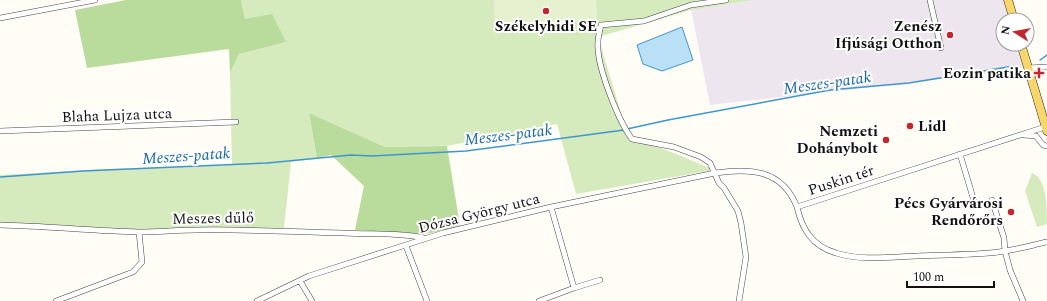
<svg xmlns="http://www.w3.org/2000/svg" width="1047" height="301" font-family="Spectral,serif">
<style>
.industrial{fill:#eee6ef}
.green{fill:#d5ebbd}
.forest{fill:#b9dc9c}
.pitch{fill:#e6f2cf}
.water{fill:#b9e0f7;stroke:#3f96cf}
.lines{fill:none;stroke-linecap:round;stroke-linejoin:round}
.stream{stroke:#3f96cf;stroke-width:1.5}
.minor-casing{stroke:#444;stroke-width:6}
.primary-casing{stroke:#222;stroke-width:9}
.minor{stroke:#fff;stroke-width:5}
.primary{stroke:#f9d66b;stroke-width:8}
.poi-dot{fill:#c4262e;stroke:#fff;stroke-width:1.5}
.labels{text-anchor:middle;stroke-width:4;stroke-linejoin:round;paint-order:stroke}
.poi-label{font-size:15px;font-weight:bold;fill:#111;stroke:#fff;text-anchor:end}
.street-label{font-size:15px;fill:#111;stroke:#fff}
.water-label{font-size:16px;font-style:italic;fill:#1768a6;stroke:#fff}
</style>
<rect width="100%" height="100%" fill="#fffdf5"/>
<path class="industrial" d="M754,0h250l6,20h-7v24h14l7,22 -12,5 -302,34 -19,-95z"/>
<path class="green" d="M241,0h513l-63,10 -93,27 30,99 51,19 35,15 -138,24 -19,-70 -110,22 -62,1 -76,-34 8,45 -26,4 -7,66 -145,4 -139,-6v-51l105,-6 127,-4 -2,-92 9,-19 47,-12 -41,-23z
M1032,173c15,5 15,34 15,51l-10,3 -12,-36z"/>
<path class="forest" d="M126,0h115l4,19 27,-5 14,28 -47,12 -9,19 -1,-24 -142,19 -12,-58z
M309,113l76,34 62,-1 13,80 -34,8 -71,-4 9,-44 -33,-31 -14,3z"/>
<path class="pitch" d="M494,0h102l1,21 -102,5z"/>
<path class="water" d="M682,27l11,33 -31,11 -19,-7 -6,-19z"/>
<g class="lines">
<path class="stream" d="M1040,60l7,-5
M627,129l41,-9 162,-30 79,-7 105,-17
M0,177l83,-6 184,-8 84,-8 21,1 94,-5 158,-21"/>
<g class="minor-casing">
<path id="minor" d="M726,0l-35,5 -47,16 -43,4c-2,8 -4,16 -3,24 1,22 21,73 34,90l42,8 27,10 9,6 9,20 5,5 14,23 3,12 5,34 -7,44
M930,0l11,48
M0,18l95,-18
M1028,68l19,-1
M1045,127l-248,80c5,22 15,39 39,46 25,8 55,4 81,3 29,-2 60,0 88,-5 14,-2 28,-6 42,-9
M0,131l236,-9
M1024,135l12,1 7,9 4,1
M960,154l14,47
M992,200l12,38 1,13 5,19 13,31
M0,225c47,1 93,6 139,7 20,0 39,-2 58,-2 49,-1 97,2 146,3 28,2 54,-1 81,5
M406,246l21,55
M300,281l12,20
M574,288l26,-8
M56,301l77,-29 9,-10 -3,-30
M257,301l52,-25 134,-43 108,-26 164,-34c35,-5 67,-4 82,34
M539,301l35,-13 -23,-81"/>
</g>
<g class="primary-casing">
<path id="primary" d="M1008,0l6,20
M1021,44l26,87"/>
</g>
<use href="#minor" class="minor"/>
<use href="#primary" class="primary"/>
</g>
<g class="poi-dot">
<circle cx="546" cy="11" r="4"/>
<circle cx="950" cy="35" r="4"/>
<path d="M1037 67h4v4h4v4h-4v4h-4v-4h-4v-4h4z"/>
<circle cx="910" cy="126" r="4"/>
<circle cx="886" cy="140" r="4"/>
<circle cx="1011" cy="212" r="4"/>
</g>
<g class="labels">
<g class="poi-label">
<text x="546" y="31" text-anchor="middle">Székelyhidi SE</text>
<text x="942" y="31">Zenész<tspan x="942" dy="17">Ifjúsági Otthon</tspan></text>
<text x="1031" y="78">Eozin patika</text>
<text x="918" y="131" text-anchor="start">Lidl</text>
<text x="878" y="136">Nemzeti<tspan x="878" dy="17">Dohánybolt</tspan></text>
<text x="1003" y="208">Pécs Gyárvárosi<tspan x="1003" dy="17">Rendőrőrs</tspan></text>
</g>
<g class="street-label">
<text transform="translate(117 115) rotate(-2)" y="5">Blaha Lujza utca</text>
<text transform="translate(841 180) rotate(-18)" y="5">Puskin tér</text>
<text transform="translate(479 213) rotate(-14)" y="5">Dózsa György utca</text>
<text transform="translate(213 218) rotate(-1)" y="5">Meszes dűlő</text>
</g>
<g class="water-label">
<text transform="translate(827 82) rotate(-8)" y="6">Meszes-patak</text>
<text transform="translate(508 134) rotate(-7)" y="6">Meszes-patak</text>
<text transform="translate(186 155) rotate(-4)" y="6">Meszes-patak</text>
</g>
</g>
<g transform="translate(1015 32) rotate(281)"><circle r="19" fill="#ffffff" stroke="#a0a0a0"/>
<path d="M0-3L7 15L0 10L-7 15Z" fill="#c4262e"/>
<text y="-6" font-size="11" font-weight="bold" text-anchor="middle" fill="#111111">N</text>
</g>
<path d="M907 281v6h87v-6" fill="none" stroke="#111111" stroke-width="2"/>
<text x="913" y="281" font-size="12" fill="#111111" stroke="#ffffff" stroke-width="3" paint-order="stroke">100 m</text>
</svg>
